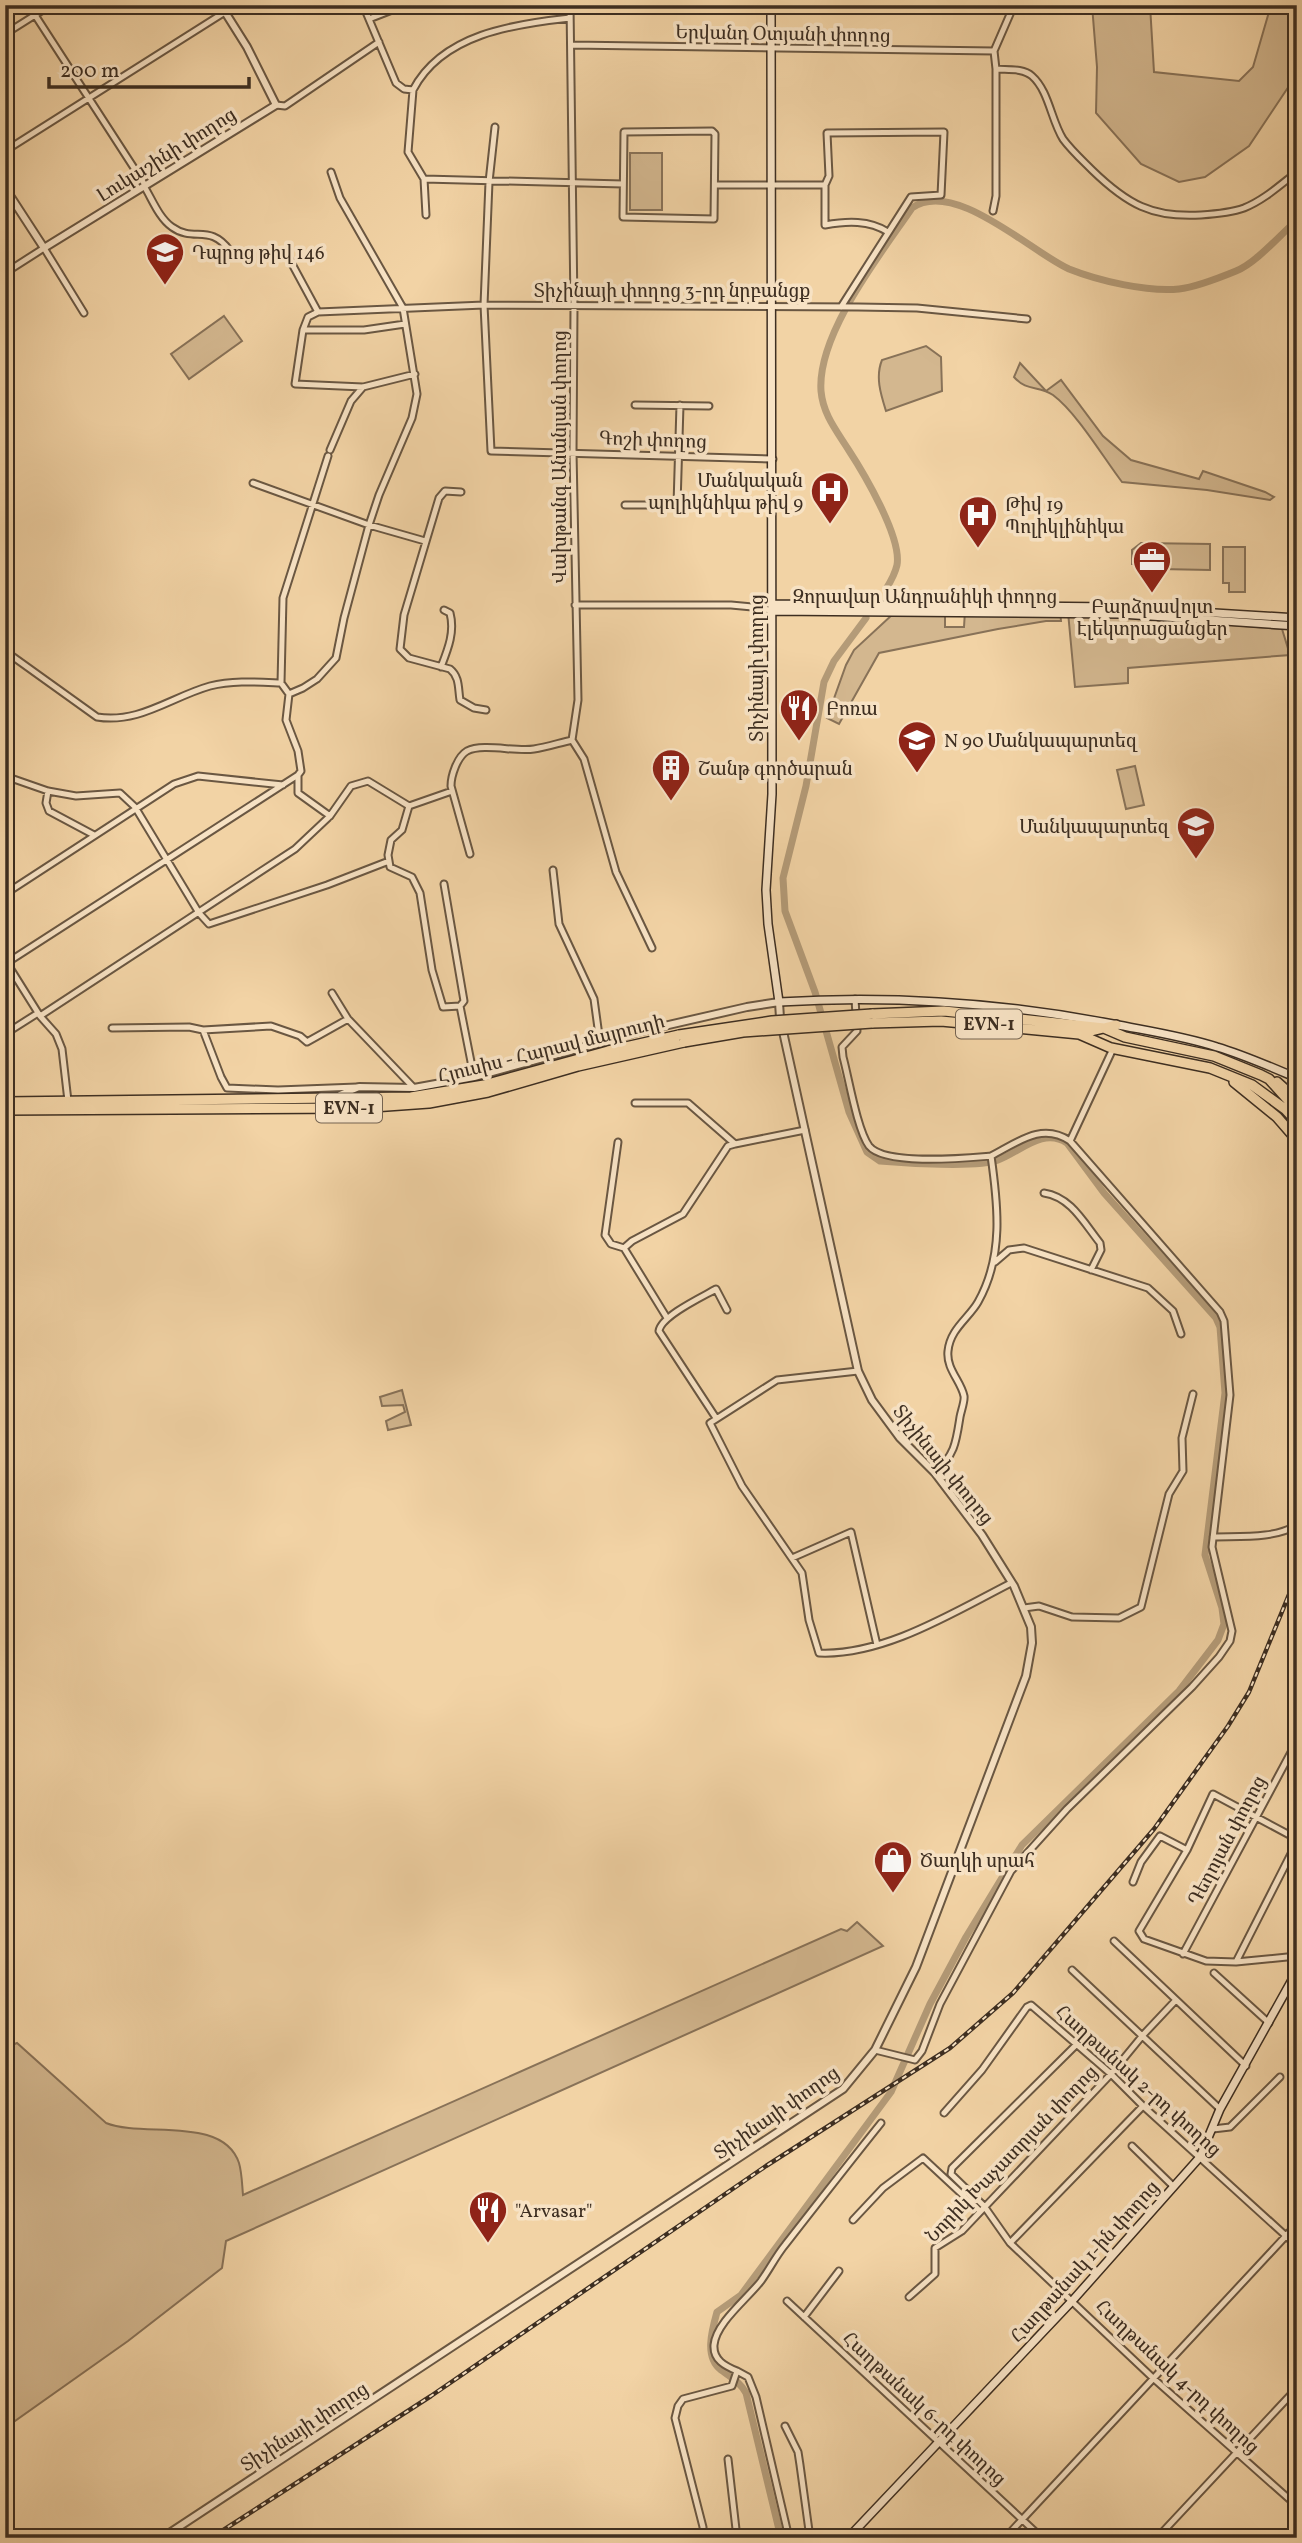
<svg xmlns="http://www.w3.org/2000/svg" width="1302" height="2543" font-family="Vollkorn,'Noto Serif Armenian',serif">
<style>
.green{fill:#d3b78f;stroke:#887258;stroke-width:2}
.lines{fill:none;stroke-linecap:round;stroke-linejoin:round}
.canal{stroke:#b49b78;stroke-width:7}
.minor-casing{stroke:#6a5742;stroke-width:9}
.tertiary-casing{stroke:#6a5742;stroke-width:10}
.secondary-casing{stroke:#3d2e21;stroke-width:10}
.trunk-casing{stroke:#3d2e21;stroke-width:12}
.minor{stroke:#f7e2c4;stroke-width:5}
.tertiary{stroke:#f7e2c4;stroke-width:6}
.secondary{stroke:#f7e2c4;stroke-width:7}
.trunk{stroke:#f2d3a5;stroke-width:9}
.rail-casing{stroke:#3d2e21;stroke-width:4.5}
.rail{stroke:#f7e2c4;stroke-width:2;stroke-dasharray:5;stroke-linecap:butt}
.trunk-bridge-casing{stroke:#3d2e21;stroke-width:12;stroke-linecap:butt}
.trunk-bridge{stroke:#f2d3a5;stroke-width:9}
.labels{text-anchor:middle;stroke-width:7;stroke-linejoin:round;paint-order:stroke}
.shield{fill:#f7e2c4;stroke:#756452;stroke-width:2}
.shield-label{font-size:18px;font-weight:bold;fill:#3d2e21}
.street-label{font-size:19px;fill:#3d2e21;stroke:#f7e2c4}
.poi-label{font-size:19px;fill:#3d2e21;stroke:#f7e2c4;text-anchor:start}
</style>
<rect width="100%" height="100%" fill="#f2d3a5"/>
<filter id="stains"><feTurbulence type="fractalNoise" baseFrequency=".00286" numOctaves="4"/><feColorMatrix values="0 0 0 0 .2 0 0 0 0 .09 0 0 0 0 .02 0 0 0 .5 -.17"/></filter>
<radialGradient id="worn" r=".72"><stop offset=".6" stop-color="#630" stop-opacity="0"/><stop offset="1" stop-color="#630" stop-opacity=".3"/></radialGradient>
<path class="green" d="M1092,5h58l4,67 85,9 14,-14 18,-62h26v69l-48,72 -44,31 -26,5 -38,-18 -45,-51 1,-46z
M630,153h32v57h-32z
M224,316l18,25 -53,38 -18,-25z
M926,346l15,11 1,34 -56,20c-5,-16 -11,-34 -4,-51z
M1020,363l26,28 15,-11 42,56 28,24 68,19 4,-8 62,21 9,5 -4,3 -63,-10 -85,-8c-19,-25 -45,-69 -69,-87 -14,-10 -26,-3 -39,-18z
M1141,543l69,1v26l-50,-1v-5h-28v-14z
M1223,547h22v45h-16v-9h-6z
M945,611v16h19l1,-16h95l1,10h-15l-48,8 -119,24 -40,71 -12,-6 19,-53 8,-15 39,-36z
M1068,612l214,17 8,26 -162,13v15l-53,4z
M1135,766l9,39 -18,4 -9,-39z
M402,1390l9,35 -23,5 -2,-9 19,-9 -2,-7 -21,1 -2,-9z
M857,1922l26,24 -657,295 -4,27 -94,73 -123,87v-380l12,-5 89,80c37,15 117,-8 133,40 3,10 3,22 4,32l598,-266 6,2z"/>
<g class="lines">
<path class="canal" d="M886,589c5,-8 9,-15 11,-24 5,-28 -34,-93 -49,-116 -12,-19 -25,-35 -27,-58 -4,-57 59,-136 91,-183 42,-30 119,44 157,61 30,12 78,23 110,20 18,-2 40,-11 57,-18 20,-8 44,-36 61,-51
M781,2538l-35,-145c-6,-11 -14,-15 -25,-23 -17,-13 -9,-40 -4,-58l24,-17 150,-203 39,-88 36,-67 56,-92 157,-154 39,-51 6,-16 -2,-16 -17,-53 20,-162 -5,-66 -4,-9 -112,-125 -37,-50c-24,-16 -47,9 -69,17 -19,8 -95,3 -118,1l-13,-9 -18,-40 -34,-120 -30,-81 -2,-33 23,-92 18,-104 10,-21 32,-43"/>
<g class="minor-casing">
<path id="minor" d="M363,5l33,78 8,6 9,1
M35,15l110,170
M369,19l36,-14
M5,34l46,-29
M571,45l423,6 2,18v127l-3,15
M994,51l20,-46
M996,69c12,1 27,-1 36,7 17,15 19,44 31,63 8,11 19,21 29,31 35,34 60,48 109,45 15,-1 29,-2 43,-7 20,-8 36,-23 53,-36
M276,105l9,1 94,-64
M495,127l-6,55 -5,123 7,146 282,8
M712,131l3,3 -1,85 -91,-2 1,-85z
M5,151l220,-139
M424,179l199,5
M715,185h110
M144,186c8,13 15,32 28,41 22,16 38,-4 58,24
M426,215l-2,-36 -16,-27 5,-62c29,-56 101,-66 157,-72
M285,251l33,61
M5,273l39,-25 40,65
M841,307l70,-110 30,-2 3,-63 -117,1 2,43 -4,9v40c22,-4 44,-5 63,7
M303,330h61l41,-6
M415,374l-52,13 -68,-3 8,-54 5,-13 10,-5 166,-7 374,2 59,1 110,11
M635,405l74,1
M330,450l21,-49 12,-14
M328,456l-45,142 -2,85 8,11 -3,26 12,31 3,20 -3,4v18l32,23
M253,483l116,42 56,16
M461,492l-16,-1 -6,7 -35,117 -4,34 9,9 41,11c10,8 8,20 10,31l14,8 12,2
M625,505h83
M677,505l3,-100
M575,605h156l32,3 8,3
M5,651l92,66c42,7 74,-20 113,-31 23,-6 48,-4 71,-3
M441,667c7,-18 14,-35 9,-54l-6,-3
M289,694l14,-6 14,-9 19,-21 8,-40 25,-93 10,-30 33,-77 5,-24 -14,-86 -63,-110 -9,-26
M572,740l12,19 32,113 36,76
M5,776l43,15 28,5 44,-3 15,14 64,106 10,11 118,-39 62,-24
M48,791l-2,12 3,8 45,24
M452,791l-43,15 -7,24 -11,10 -3,15 2,12 22,10 8,16 12,77 11,37 17,-1
M470,854l-19,-68c0,-10 6,-29 16,-35 16,-8 49,1 67,-2 12,-2 25,-6 38,-9l6,-40 -5,-248 1,-145 -4,-302
M553,870l6,54 35,75 6,44
M444,884l20,117 -4,5 14,71
M5,894l169,-110 24,-8 85,9
M5,960l35,56 255,-167 35,-33 21,-30 17,-5 41,25
M5,964l293,-189
M332,993l16,26 66,69
M855,999l2,32 -15,16 1,10c6,22 14,72 26,89 16,20 97,12 122,10
M40,1016l16,18 6,15 6,52
M112,1028l77,-1 14,3 68,-4 29,10 7,6 41,-23
M203,1030l18,47 6,11 51,2 79,-3
M5,1034l33,-21
M635,1103h53l47,41 70,-14
M1070,1141l41,-88
M618,1142l-13,93 6,9 13,4 43,70
M1044,1193c27,4 40,30 56,50l1,7 -10,20
M624,1248l8,-7 51,-27 45,-68 7,-2
M995,1262l14,-12 15,-2 124,40 25,23 8,23
M858,1371l-81,9 -67,43 32,63 60,87 7,47 10,33c65,3 135,-41 192,-70
M716,1418l-57,-87c2,-15 43,-34 57,-42l11,21
M1213,1537c26,-1 62,2 84,-12
M792,1558l59,-26 26,113
M1024,1608l15,-2 33,11 47,1 22,-11 28,-113 14,-23 -1,-33 11,-44
M1292,1666l5,-9
M1297,1839l-84,-45 -26,56 -48,81 5,8 62,22 30,1 61,-6
M1133,1882l8,-20 19,-26 27,14
M1114,1941l132,125
M1183,1954l114,-213
M1236,1962l61,-120
M1072,1970l148,139
M1214,1973l55,50
M1077,2044l-125,124 -1,6 33,32 26,37 144,136 143,127
M875,2050l40,10 7,-9 18,-47 71,-133 56,-62 125,-122 27,-30 11,-16 2,-10 -20,-84 18,-152 -6,-74 -4,-9 -150,-171c-28,-19 -52,1 -79,15 7,49 13,100 -13,146 -9,16 -28,27 -30,49 -2,18 13,30 16,45 1,5 -3,15 -4,21 -4,26 -5,37 -25,56
M944,2113l38,-43 45,-63 4,-2 80,69 32,32 154,140
M1213,2129l17,-2 50,-50
M1132,2146l41,40
M853,2220l30,-32 40,-30 57,53
M1010,2243l133,-137
M909,2297l26,-23v-26l27,-17 149,-157 32,-39 32,-34
M787,2301l255,237
M804,2317l35,-46
M737,2371c-12,-5 -24,-11 -23,-26 2,-22 33,-46 47,-64 8,-11 15,-25 24,-36 32,-41 64,-82 96,-122
M785,2426l13,26 2,13 10,73
M728,2459l9,79
M703,2538v-11l-28,-109 3,-12 5,-7 49,-13 5,-15 11,6 8,20 33,141
M1005,2538l292,-314
M1157,2538l140,-150"/>
</g>
<g class="tertiary-casing">
<path id="tertiary" d="M5,188l39,60 232,-143 -29,-58 -22,-35 5,-3 -3,-4
M162,2538l681,-449 32,-39 41,-83 110,-291 6,-33 -1,-16 -17,-41 -32,-51 -47,-62 -35,-35 -28,-38 -14,-29 -78,-353 -1,-16 -32,5 -109,25 -164,45 -60,11 -55,-1 -19,8"/>
</g>
<g class="secondary-casing">
<path id="secondary" d="M771,5l1,789 -6,96 2,34 11,78c112,-7 225,1 334,22 35,7 70,12 104,23 27,8 54,20 80,31
M772,604l345,3 180,11
M771,611l350,3 176,12
M848,2538l225,-238 127,-143 20,-48 77,-138"/>
</g>
<g class="trunk-casing">
<path id="trunk" d="M872,1014l72,-3 160,17 21,9 89,19 47,19 8,4 28,31
M872,1023l69,-2 138,13 37,-9
M1079,1034l32,14 99,20 42,17 33,24 12,13
M1234,1082l43,35 20,23
M1277,1082l20,18
M5,1102l406,-5 73,-12 124,-34 71,-16
M5,1110l354,-2 70,-5 59,-11 90,-26 106,-24"/>
</g>
<use href="#minor" class="minor"/>
<use href="#tertiary" class="tertiary"/>
<use href="#secondary" class="secondary"/>
<use href="#trunk" class="trunk"/>
<g class="rail-casing">
<path id="rail" d="M211,2538l220,-142 335,-230 184,-118 63,-55 141,-164 74,-103 21,-34 48,-117"/>
</g>
<use href="#rail" class="rail"/>
<g class="trunk-bridge-casing">
<path id="trunk-bridge" d="M679,1035l93,-14 100,-7
M684,1042l59,-10 129,-9"/>
</g>
<use href="#trunk-bridge" class="trunk-bridge"/>
</g>
<defs>
<g id="school-pin" transform="scale(2.0125)"><path d="M0 17L-7.5 6A9.5 9.5 0 1 1 7.5 6Z" fill="#8f2418" stroke="#f7e2c4"/><path d="M0-5L7-2L0 1L-7-2ZM-4 1L0 2.5L4 1V4Q0 6-4 4Z" fill="#fff"/></g>
<g id="hospital-pin" transform="scale(2.0125)"><path d="M0 17L-7.5 6A9.5 9.5 0 1 1 7.5 6Z" fill="#8f2418" stroke="#f7e2c4"/><path d="M-5-5h3v3.5h4V-5h3V5h-3V1.5h-4V5h-3Z" fill="#fff"/></g>
<g id="office-pin" transform="scale(2.0125)"><path d="M0 17L-7.5 6A9.5 9.5 0 1 1 7.5 6Z" fill="#8f2418" stroke="#f7e2c4"/><path d="M-6-3h4V-5.5h4V-3h4V5H-6ZM-1-4.5V-3h2v-1.5ZM-6 0V1H6V0Z" fill="#fff"/></g>
<g id="restaurant-pin" transform="scale(2.0125)"><path d="M0 17L-7.5 6A9.5 9.5 0 1 1 7.5 6Z" fill="#8f2418" stroke="#f7e2c4"/><path d="M-5-6h1v4h1v-4h1v4h1v-4h1v5L-1.5 .5V6h-2V.5L-5-1ZM5-6V6H3V1.5H1.5Q1.5-4 5-6Z" fill="#fff"/></g>
<g id="building-pin" transform="scale(2.0125)"><path d="M0 17L-7.5 6A9.5 9.5 0 1 1 7.5 6Z" fill="#8f2418" stroke="#f7e2c4"/><path d="M-4-6H4V6H1V3H-1V6H-4ZM-2.5-4.3h1.7v1.8h-1.7ZM.8-4.3h1.7v1.8H.8ZM-2.5-1h1.7V.8h-1.7ZM.8-1h1.7V.8H.8Z" fill="#fff"/></g>
<g id="shop-pin" transform="scale(2.0125)"><path d="M0 17L-7.5 6A9.5 9.5 0 1 1 7.5 6Z" fill="#8f2418" stroke="#f7e2c4"/><path d="M-5-2.5h2.3a2.7 3.5 0 0 1 5.4 0H5L5.5 6h-11ZM-1.5-2.5h3a1.5 2.3 0 0 0-3 0Z" fill="#fff"/></g>
</defs>
<g fill-rule="evenodd">
<use href="#school-pin" x="165" y="252"/>
<use href="#hospital-pin" x="830" y="491"/>
<use href="#hospital-pin" x="978" y="515"/>
<use href="#office-pin" x="1152" y="560"/>
<use href="#restaurant-pin" x="799" y="708"/>
<use href="#school-pin" x="917" y="740"/>
<use href="#building-pin" x="671" y="768"/>
<use href="#school-pin" x="1196" y="826"/>
<use href="#shop-pin" x="893" y="1860"/>
<use href="#restaurant-pin" x="488" y="2210"/>
</g>
<g class="labels">
<g class="shield">
<rect x="956" y="1009.5" width="66" height="29" rx="5"/>
<rect x="316" y="1093.5" width="66" height="29" rx="5"/>
</g>
<g class="shield-label">
<text x="989" y="1030">EVN-1</text>
<text x="349" y="1114">EVN-1</text>
</g>
<g class="street-label">
<text transform="translate(783 33) rotate(1)" y="7">Երվանդ Օտյանի փողոց</text>
<text transform="translate(166 154) rotate(-32)" y="7">Լուկաշինի փողոց</text>
<text x="672" y="297">Տիչինայի փողոց 3-րդ նրբանցք</text>
<text transform="translate(653 439) rotate(2)" y="7">Գոշի փողոց</text>
<text transform="translate(559 457) rotate(-90)" y="7">Վախթանգ Անանյան փողոց</text>
<text x="925" y="603">Զորավար Անդրանիկի փողոց</text>
<text transform="translate(756 668) rotate(-90)" y="7">Տիչինայի փողոց</text>
<text transform="translate(551 1048) rotate(-14)" y="7">Հյուսիս - Հարավ մայրուղի</text>
<text transform="translate(944 1464) rotate(51)" y="7">Տիչինայի փողոց</text>
<text transform="translate(1226 1840) rotate(-62)" y="7">Դեղոյան փողոց</text>
<text transform="translate(1139 2080) rotate(42)" y="7">Հաղթանակ 2-րդ փողոց</text>
<text transform="translate(776 2112) rotate(-35)" y="7">Տիչինայի փողոց</text>
<text transform="translate(1011 2153) rotate(-46)" y="7">Նորիկ Խաչատրյան փողոց</text>
<text transform="translate(1084 2261) rotate(-48)" y="7">Հաղթանակ 1-ին փողոց</text>
<text transform="translate(1178 2376) rotate(43)" y="7">Հաղթանակ 4-րդ փողոց</text>
<text transform="translate(925 2408) rotate(43)" y="7">Հաղթանակ 6-րդ փողոց</text>
<text transform="translate(304 2426) rotate(-33)" y="7">Տիչինայի փողոց</text>
</g>
<g class="poi-label">
<text x="192" y="259">Դպրոց թիվ 146</text>
<text x="803" y="487" text-anchor="end">Մանկական<tspan x="803" dy="22">պոլիկնիկա թիվ 9</tspan></text>
<text x="1005" y="511">Թիվ 19<tspan x="1005" dy="22">Պոլիկլինիկա</tspan></text>
<text x="1152" y="613" text-anchor="middle">Բարձրավոլտ<tspan x="1152" dy="22">Էլեկտրացանցեր</tspan></text>
<text x="826" y="715">Բոռա</text>
<text x="944" y="747">N 90 Մանկապարտեզ</text>
<text x="698" y="775">Շանթ գործարան</text>
<text x="1169" y="833" text-anchor="end">Մանկապարտեզ</text>
<text x="920" y="1867">Ծաղկի սրահ</text>
<text x="515" y="2217">"Arvasar"</text>
</g>
</g>
<rect width="1302" height="2543" fill="none" stroke="#f2d3a5" stroke-width="28"/>
<rect x="7" y="7" width="1288" height="2529" fill="none" stroke="#3d2e21" stroke-width="3.5"/>
<rect x="14" y="14" width="1274" height="2515" fill="none" stroke="#3d2e21" stroke-width="2"/>
<path d="M49 77v10h200v-10" fill="none" stroke="#3d2e21" stroke-width="3.5"/>
<text x="60" y="77" font-size="21" fill="#3d2e21" stroke="#f7e2c4" stroke-width="5" paint-order="stroke">200 m</text>
<rect width="100%" height="100%" filter="url(#stains)"/>
<rect width="100%" height="100%" fill="url(#worn)"/>
</svg>
